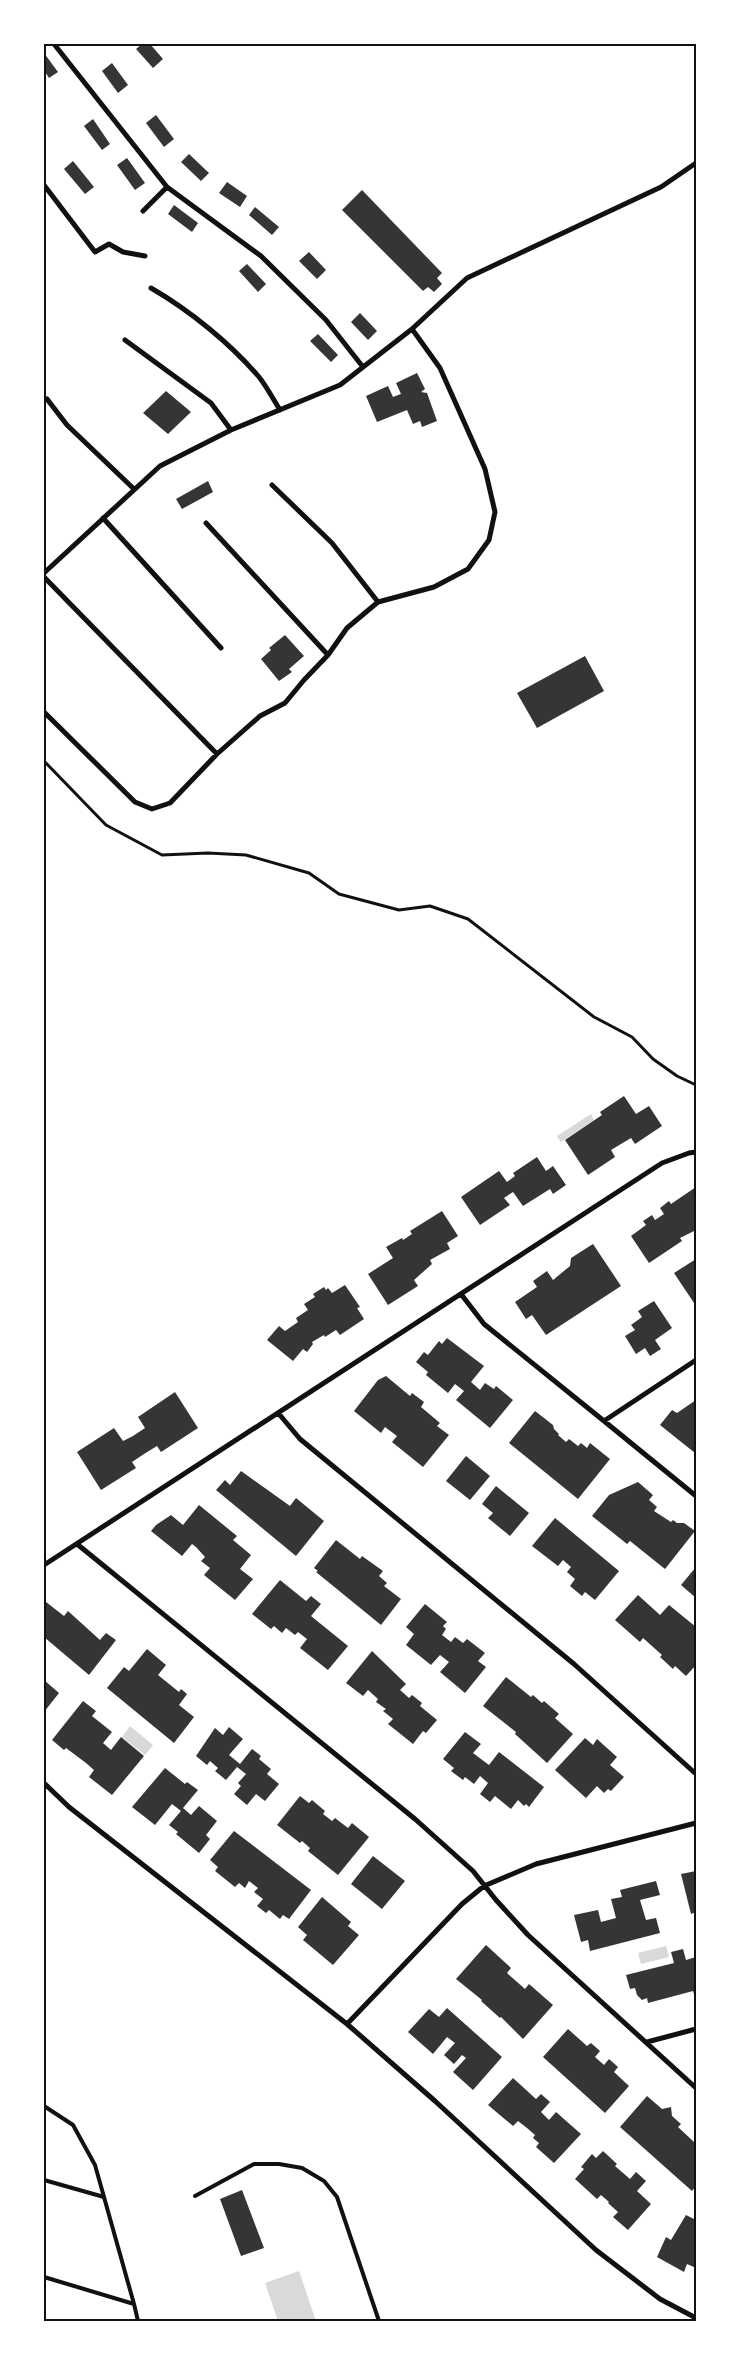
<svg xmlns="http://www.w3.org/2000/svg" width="740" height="2365" font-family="Rubik,sans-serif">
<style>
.water{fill:#d9d9d9}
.building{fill:#353535}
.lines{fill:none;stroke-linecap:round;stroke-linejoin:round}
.path{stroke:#111;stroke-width:3}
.service{stroke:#111;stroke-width:4}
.minor{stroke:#111;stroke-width:5}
.neatline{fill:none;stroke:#111;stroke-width:2}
</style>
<rect width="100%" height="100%" fill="#fff"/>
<path class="water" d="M591,1114l3,6 -33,22 -4,-6z
M130,1726l23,19 -8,10 -23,-18z
M666,1946l3,11 -28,7 -3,-11z
M299,2271l17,50h-26l-1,-2 -11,2 -13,-38z"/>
<path class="building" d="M142,44h8l13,15 -10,9 -17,-19z
M44,53l14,19 -9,6 -5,-8z
M112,63l16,22 -10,8 -16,-22z
M156,115l18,24 -10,8 -18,-24z
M93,119l17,25 -8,6 -18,-24z
M189,154l20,19 -8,8 -20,-19z
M127,158l18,25 -10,7 -18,-25z
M73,161l21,26 -9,7 -21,-25z
M227,182l20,14 -7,11 -21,-14z
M362,190l80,83 -5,5 5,6 -8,8 -6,-5 -5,4 -81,-81z
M174,205l24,18 -6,9 -24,-18z
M255,207l24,20 -7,8 -23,-20z
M309,252l17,18 -9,9 -18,-18z
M247,264l19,20 -8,8 -19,-21z
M360,313l17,18 -9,9 -17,-18z
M318,334l20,21 -7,7 -21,-21z
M417,373l8,16 -4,3 6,1 10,28 -15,6 -2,-6 -7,3 -6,-14 -30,12 -11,-26 22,-10 5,11 8,-3 -5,-11z
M166,391l25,21 -23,22 -25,-21z
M208,481l5,11 -31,17 -6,-10z
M285,635l19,21 -15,13 3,3 -13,9 -18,-22 10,-9 -2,-2z
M585,656l19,35 -67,37 -20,-35z
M624,1096l12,18 13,-8 13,20 -27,18 -4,-6 -20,12 4,7 -27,18 -23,-35 37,-25 -2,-3z
M537,1157l9,14 7,-5 13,19 -13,9 -3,-5 -27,17 -10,-14 -9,6 6,7 -30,20 -19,-28 38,-26 8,11 8,-6 -2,-3z
M696,1187v43l-16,8 2,3 -33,22 -18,-27 15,-11 -3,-4 9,-6 3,5 9,-6 -4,-6 9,-7 2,3z
M442,1211l16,25 -11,7 3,6 -20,11 2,4 -18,16 4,6 -30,19 -20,-31 25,-16 -7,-11 16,-9 1,2 9,-6 -2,-3z
M593,1244l28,42 -75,49 -14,-20 -6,4 -11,-17 22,-15 -4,-6 14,-10 6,9 17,-14 1,-8z
M696,1259v47l-22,-33z
M345,1285l15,22 -3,1 7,11 -24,16 -4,-5 -11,7 -1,-2 -12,7 1,2 -6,8 -4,-3 -10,12 -26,-21 12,-14 6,5 13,-9 -2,-4 12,-8 -4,-6 11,-7 -2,-3 11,-7 2,3 2,-2 4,5z
M654,1301l18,27 -17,12 6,9 -11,7 -5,-8 -9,6 -11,-18 10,-6 -4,-5 11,-8 -4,-6z
M447,1338l37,28 -13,16 9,8 5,-7 9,6 2,-3 17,14 -23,28 -34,-28 8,-9 -9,-7 -7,9 -22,-18 2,-3 -12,-10 8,-10 4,3 11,-14 3,3z
M386,1376l24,20 2,-3 12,9 -3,5 19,16 -3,3 12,9 -26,32 -31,-25 5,-6 -12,-9 -4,6 -27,-22 24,-31z
M175,1392l23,36 -37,24 -4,-6 -13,8 -12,8 4,6 -35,22 -24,-38 37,-24 9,13 10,-5 12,-8 -7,-11z
M696,1400v52l-1,1 -35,-28 12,-15 5,3z
M535,1411l18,14 1,4 5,5 -1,1 8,7 3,-3 9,7 3,-3 6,5 3,-5 20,16 -32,40 -69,-56z
M466,1456l24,20 -20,24 -24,-19z
M241,1471l49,35 6,-8 28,23 -28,35 -80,-66 9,-10 5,5z
M638,1482l15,13 -4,5 8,7 -3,4 17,11 2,-2 4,3h7l11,8 -30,38 -35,-28 -3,3 -35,-28 17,-21z
M496,1486l33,27 -19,23 -22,-18 5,-5 -11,-9z
M199,1505l38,31 -4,4 18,15 -11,14 13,10 -18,21 -31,-25 6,-7 -9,-7 4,-4 -9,-10 -4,-3 -10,12 -31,-25 5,-6 15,-10 12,10z
M555,1518l64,53 -24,29 -10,-8 -3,4 -12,-10 5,-7 -8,-7 4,-5 -8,-7 -5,6 -26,-20z
M336,1540l24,19 2,-3 21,15 -4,5 8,7 -3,3 17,13 -20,26 -65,-53 2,-1 -4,-3z
M696,1567v31l-15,-13z
M280,1580l26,21 5,-5 10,8 -10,12 37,30 -20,24 -28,-22 7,-9 -9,-7 -3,3 -9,-7 -4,5 -8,-7 -3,3 -19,-15z
M638,1595l22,20 9,-10 27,22v38l-10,11 -11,-10 -2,3 -13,-12 2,-2 -19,-17 -3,4 -25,-22z
M46,1602l18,14 4,-5 32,29 6,-7 10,7 -27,35 -45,-38v-32z
M425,1604l22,18 -4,4 3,3 -4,6 9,7 4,-5 8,6 4,-4 18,14 -7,8 8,6 -21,26 -25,-21 9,-10 -9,-7 -9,10 -25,-20 8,-11 -8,-7z
M147,1649l19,16 -8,10 21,17 2,-3 6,5 -8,11 15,12 -20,26 -67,-55 17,-21 5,4z
M372,1651l34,33 -6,6 9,8 3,-3 10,8 -2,3 17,14 -11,13 -3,-2 -10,13 -25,-20 5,-5 -10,-8 3,-2 -10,-7 2,-3 -10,-9 -5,6 -17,-13z
M506,1677l25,20 2,-2 9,8 2,-2 15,13 -4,4 18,16 -26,29 -32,-29 1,-2 -33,-26z
M44,1680l15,13 -15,19z
M83,1701l13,10 -4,5 20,16 -9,11 8,7 10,-13 23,19 -32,39 -23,-18 5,-7 -8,-7 -20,-15 -2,2 -12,-10z
M229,1727l14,12 -14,16 11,9 12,-15 9,7 -2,3 12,10 -4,5 12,10 -14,17 -9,-7 -9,11 -13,-11 7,-8 -3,-3 8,-9 -9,-7 -11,13 -11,-9 3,-3 -8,-7 -3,4 -11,-9 19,-28 8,7z
M465,1732l16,12 -8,9 16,12 10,-13 45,35 -15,20 -3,-3 -2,2 -6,-6 -7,9 -16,-13 -5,6 -10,-8 8,-11 -8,-7 -6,8 -9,-7 -2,3 -12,-9 3,-3 -11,-9z
M585,1738l8,7 4,-6 20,18 -7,8 14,12 -13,14 -3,-2 -4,4 -7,-7 -11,12 -31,-28z
M165,1768l20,16 2,-2 11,8 -15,18 8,7 8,-9 18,15 -11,14 4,4 -11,14 -23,-19 2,-2 -9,-7 12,-14 -9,-7 -17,21 -23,-18z
M300,1796l9,7 3,-3 13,11 -2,3 9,7 3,-3 13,10 4,-5 17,14 -31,38 -30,-24 2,-3 -8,-7 -2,2 -23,-18z
M234,1831l77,59 -22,29 -6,-4 -3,4 -11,-9 -3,3 -9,-7 6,-7 -9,-7 4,-4 -9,-7 -4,7 -6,-5 -4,4 -20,-16 3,-4 -8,-7z
M373,1856l32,25 -23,28 -31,-25z
M696,1871v41l-5,2 -10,-40z
M656,1881l4,14 -20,5 6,20 10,-2 4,15 -70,18 -2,-11 -7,2 -7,-27 24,-5 3,12 15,-4 -5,-19 11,-2 -2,-7z
M322,1897l29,25 -3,4 11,9 -26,30 -30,-25 4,-5 -9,-8z
M486,1945l25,23 -4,5 18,16 4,-5 24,21 -30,34 -22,-22 -1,1 -19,-17 1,-1 -26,-21z
M683,1949l3,11 10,-3v43l-3,-9 -45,12 -1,-5 -5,2 -5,-5 -2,-7 -5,1 -4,-14 48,-12 -3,-11z
M447,2008l55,49 -29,33 -20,-18 13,-14 -4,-3 -8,9 -10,-9 11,-12 -8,-6 -14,17 -25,-22 21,-23 10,8z
M568,2029l19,17 4,-3 9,8 -5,6 9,8 5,-6 9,8 -4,5 15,14 -24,27 -62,-56z
M513,2078l23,21 5,-5 9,8 -9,10 8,8 7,-8 25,22 -27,29 -18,-16 3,-4 -6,-5 2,-3 -8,-7 -9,-7 -5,5 -25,-21z
M647,2096l15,13 9,-2 1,9 9,8 -3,3 16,15 2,-3v47l-4,5 -72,-64z
M603,2151l14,13 -2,2 15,13 6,-7 10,9 -9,10 14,13 -23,26 -15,-13 5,-5 -10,-9 1,-1 -8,-7 -4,4 -22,-20 9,-10 -3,-2 11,-13 4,4z
M242,2190l22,58 -23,8 -21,-57z
M686,2215l10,5v48l-9,-4 -3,8 -27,-15 9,-20 5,3z"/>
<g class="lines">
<path class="path" d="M44,761l62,64 56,30 46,-2 38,2 63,18 30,21 60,16 31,-4 38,13 126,98 38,20 21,22 24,17 19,9"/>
<path class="service" d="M44,2106l29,19 22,40 39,139 -90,-27
M44,2180l60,17
M195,2196l59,-32h25l23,4 22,13 13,16 42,124
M134,2304l4,17"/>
<path class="minor" d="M54,44l113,143 94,69 65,64 37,47
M44,185l51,67 14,-8 14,8 22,4
M143,211l24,-24
M151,288c38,22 79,55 108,89 8,10 14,22 21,33
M125,340l86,63 20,27
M47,399l20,26 67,64
M103,518l118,130
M206,523l122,132
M44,573l116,-107 71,-36 109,-45 72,-56 55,-51 194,-91 35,-24
M44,577l173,177
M378,602l56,-15 34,-18 21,-29 6,-28 -10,-43 -45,-101 -28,-39
M44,712l91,90 17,7 18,-6 47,-49 43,-38 25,-13 19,-23 24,-25 19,-27 31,-26 -46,-59 -60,-58
M461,1294l23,30 120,97 92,-61
M279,1414l21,25 274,225 122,110
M604,1421l92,75
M77,1544l338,275 58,52 23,29 32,35 168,153
M44,1565l618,-402 27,-10 7,-1
M44,1783l25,24 278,217 88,77 161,149 64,49 36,19
M347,2024l115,-120 22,-18 52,-22 160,-41
M647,2042l49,-13"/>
</g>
<rect width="740" height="2365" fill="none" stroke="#ffffff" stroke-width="90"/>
<rect x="45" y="45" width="650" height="2275" class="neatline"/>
</svg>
